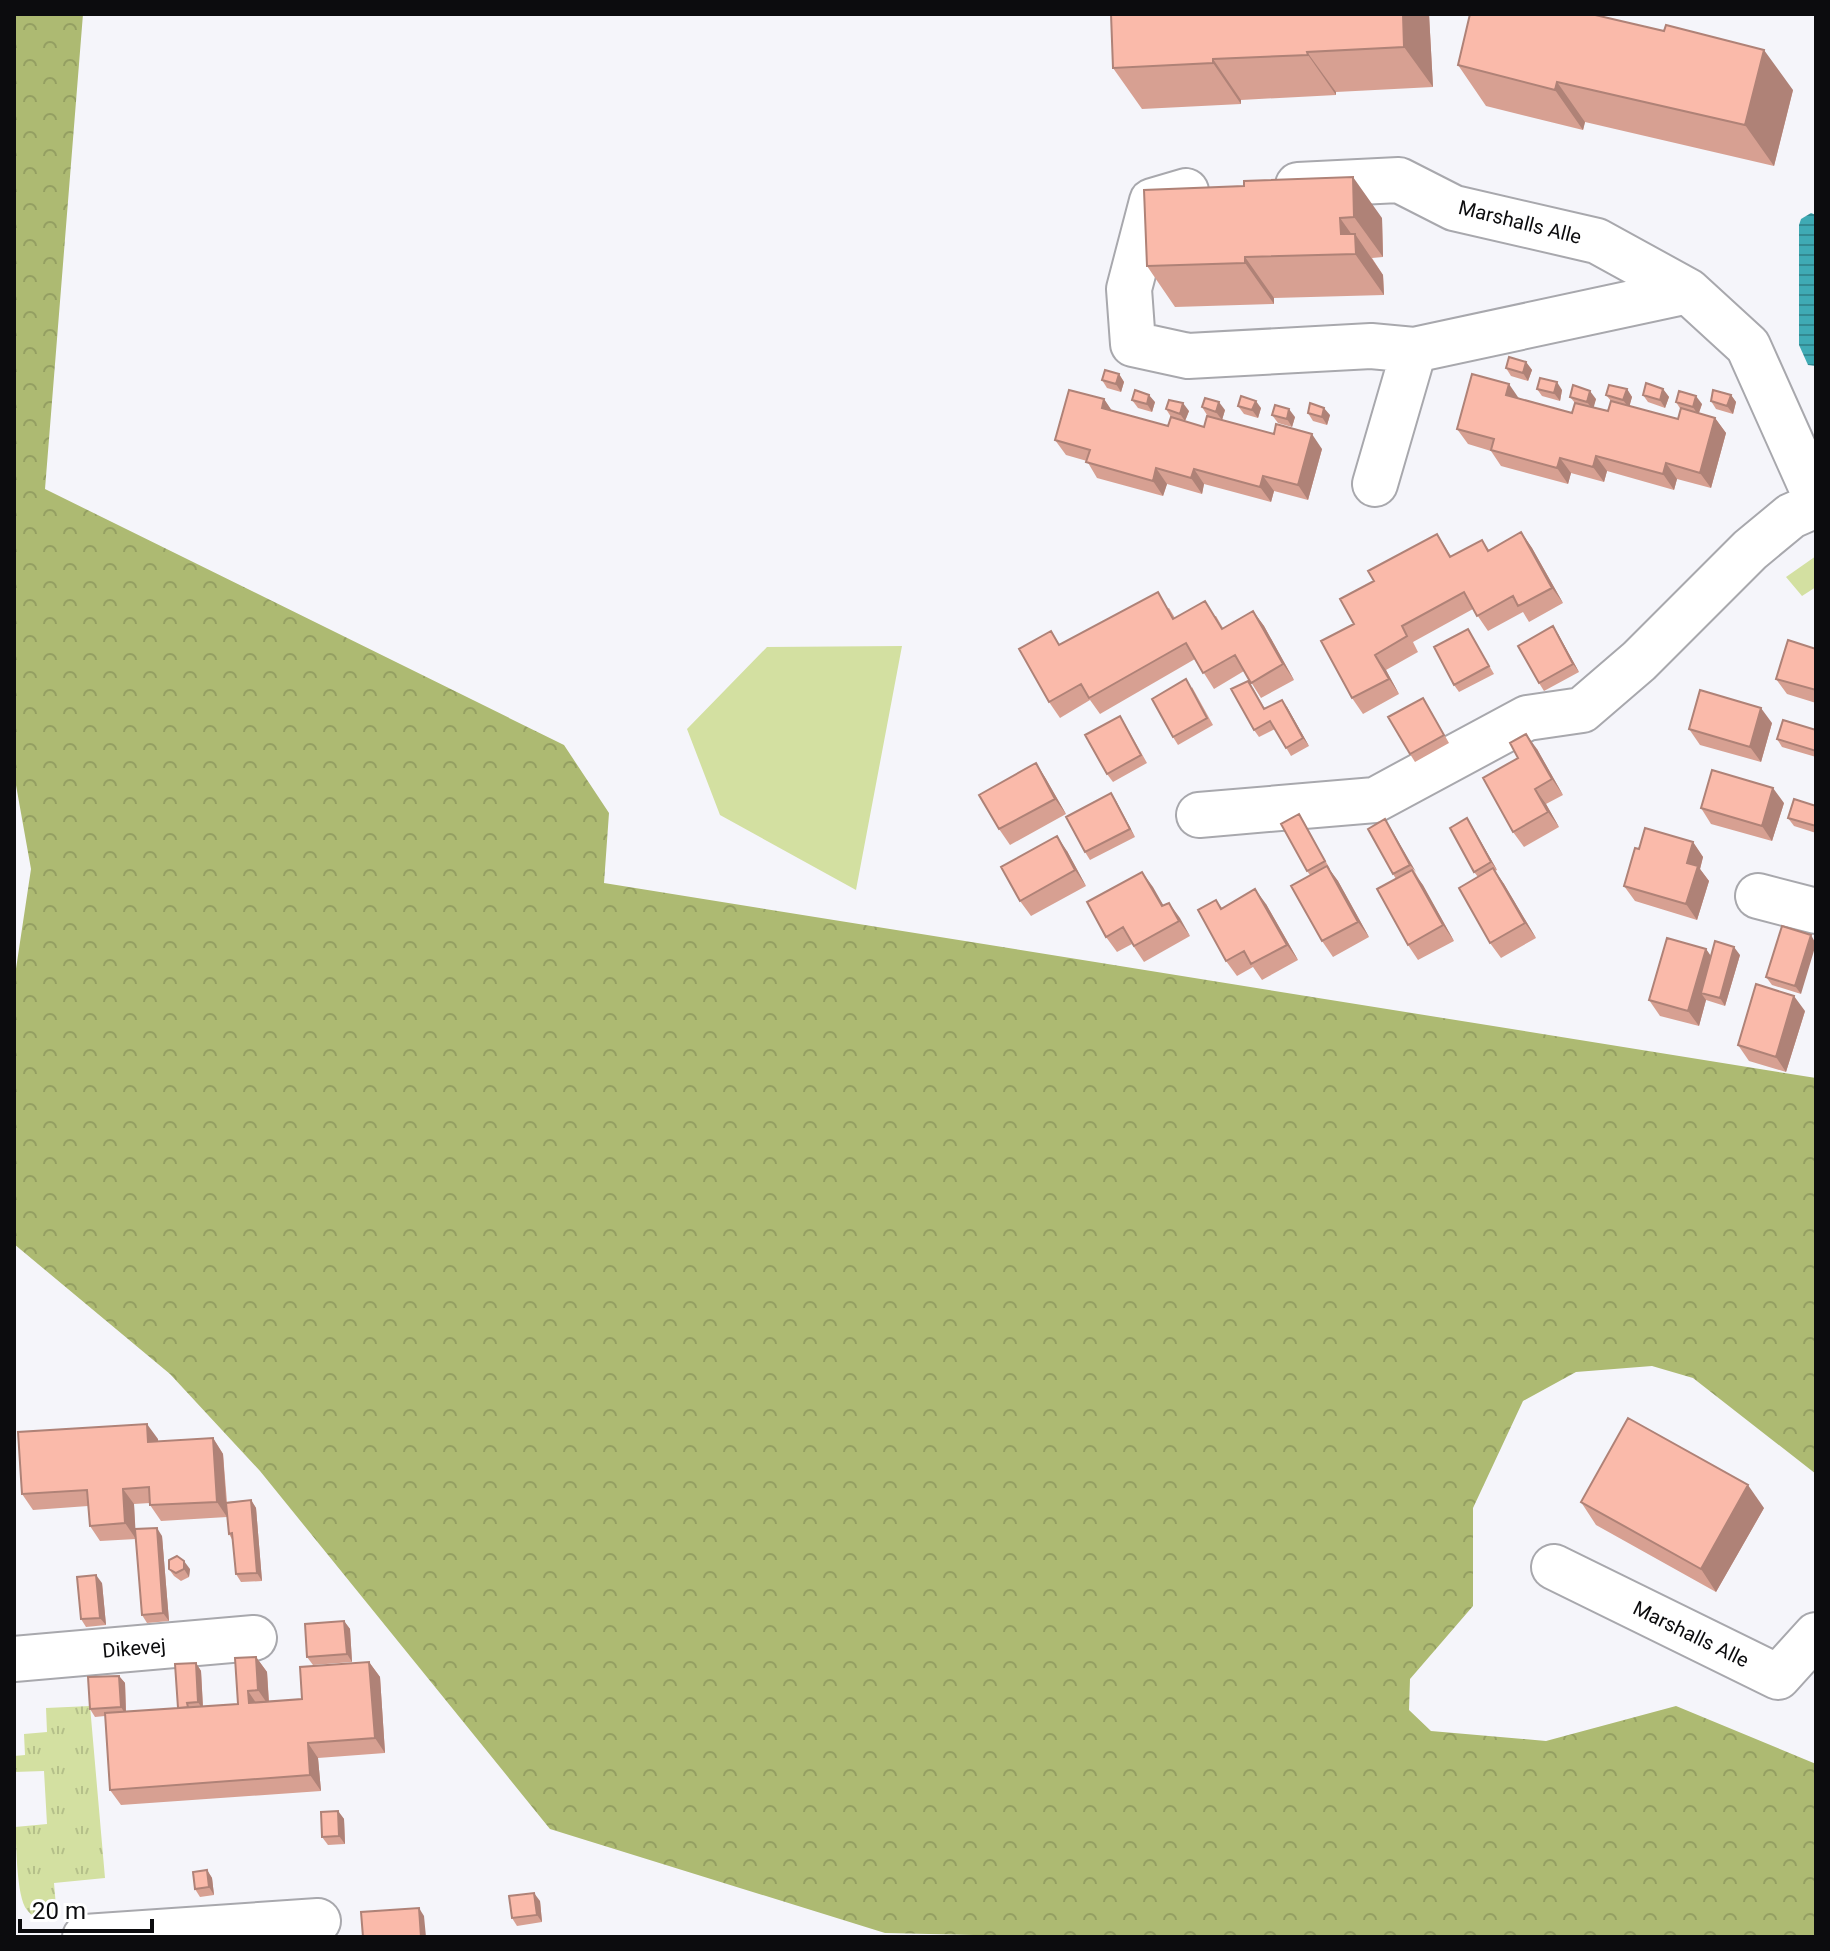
<svg xmlns="http://www.w3.org/2000/svg" width="1830" height="1951" font-family="Roboto,sans-serif">
<style>
.grass{fill:url(#grass-tufts)}
.forest{fill:url(#forest-crowns)}
.green{fill:#d3e0a1}
.water{fill:url(#water-rules)}
.lines{fill:none;stroke-linecap:round;stroke-linejoin:round}
.minor-casing{stroke:#a8a8ad;stroke-width:48}
.minor{stroke:#fff;stroke-width:44}
.wall{fill:#d7a092}
.shaded-wall{fill:#af8277}
.building{fill:#fabaaa;stroke:#af8277;stroke-width:2}
.labels{text-anchor:middle;stroke-width:8;stroke-linejoin:round;paint-order:stroke}
.street-label{font-size:20px;fill:#0c0c0e;stroke:#fff}
</style>
<defs>
<pattern id="grass-tufts" width="24" height="20" patternUnits="userSpaceOnUse" patternTransform="scale(2)"><rect width="24" height="20" fill="#d3e0a1"/><path d="M3 7l-1-3M5 7V3M7 7l1-3M15 17l-1-3M17 17v-4M19 17l1-3" fill="none" stroke="#b4bf89"/></pattern>
<pattern id="forest-crowns" width="20" height="18" patternUnits="userSpaceOnUse" patternTransform="scale(2)"><rect width="20" height="18" fill="#adba72"/><path d="M2 6a3 3 0 1 1 6 0M12 15a3 3 0 1 1 6 0" fill="none" stroke="#949f62"/></pattern>
<pattern id="water-rules" width="6" height="5" patternUnits="userSpaceOnUse" patternTransform="scale(2)"><rect width="6" height="5" fill="#3faab4"/><path d="M0 2.5h6" fill="none" stroke="#338991"/></pattern>
</defs>
<rect width="100%" height="100%" fill="#f5f5fa"/>
<path class="grass" d="M90,1706l15,172 -51,5 3,35c-10,1 -23,2 -30,-8 -11,-14 -10,-64 -12,-83l32,-3 -3,-53 -30,1v-16l11,-1 -1,-21 23,-2 -1,-24z"/>
<path class="forest" d="M14,14h69l-38,475 519,256 45,68 -5,70 1212,195v396l-123,-96 -41,-12 -76,6 -53,29 -50,107v98l-63,73 -1,31 22,21 115,10 130,-35 140,58v173h-749l-182,-4 -335,-104 -290,-358 -90,-97 -156,-130v-262l17,-113 -17,-95z"/>
<path class="green" d="M1816,556v31l-14,9 -16,-19z
M902,646l-46,244 -136,-75 -33,-86 80,-82z"/>
<path class="water" d="M1811,213l5,2v151l-8,-1 -9,-20v-120l2,-6z"/>
<g class="lines">
<g class="minor-casing">
<path id="minor" d="M1298,185l101,-5 55,28 143,33 91,50 60,55 68,152
M1186,191l-34,10 -23,88 4,55 55,12 183,-10 43,4 274,-59
M1375,484l39,-134
M1199,815l176,-15 152,-82 55,-8 57,-49 111,-111 41,-34 25,-11
M1758,896l58,15
M1554,1567l224,110 38,-42
M14,1659l240,-21
M85,1937l233,-16"/>
</g>
<use href="#minor" class="minor"/>
</g>
<path class="wall" d="M1111,14h318l4,73 -97,5v3l-95,5v4l-99,5 -29,-41z
M1458,65l335,25 -19,76 -189,-44 -2,8 -97,-24z
M1144,190l238,28 1,39 -11,1 11,17 1,20 -110,3v6l-99,3 -28,-41z
M1526,362l6,8 -4,11 -17,-5 -5,-8z
M1119,374l5,8 -3,10 -14,-4 -5,-8z
M1537,389l25,1 -2,11 -18,-5z
M1627,389l5,8 -3,9 49,13 3,-9 -5,-8 26,2 -3,9 16,5 11,15 -15,55 -34,-9 -3,11 -67,-19 -3,11 -33,-9 -3,11 -67,-18 -10,-15 -23,-7 -11,-15 115,-16 3,-10 -5,-6 26,2 -3,8 15,4 3,-10 -5,-6z
M1663,389l6,8 -4,11 -17,-6 -5,-7z
M1731,395l5,7 -3,12 -17,-5 -5,-8z
M1104,399l8,12 56,15 36,1 3,-12 -5,-8 23,3 -3,10 100,29 -14,51 -34,-9 -3,11 -67,-18 -2,10 -35,-10 -4,12 -66,-18 -10,-17 -21,-6 -11,-15z
M1132,400l23,2 -3,10 -14,-4z
M1238,406l23,2 -3,10 -14,-4z
M1166,409l23,2 -4,10 -14,-4z
M1308,413l22,2 -3,10 -14,-4z
M1272,415l23,2 -3,10 -14,-4z
M1521,532l11,16 31,55 -34,19 -6,-10 -35,19 -15,-22 -60,33 5,10 -32,18 13,24 -36,20 -11,-16 2,-74 20,-43 63,-47 14,22 31,-16 7,10z
M1169,608l6,10 41,-2 7,12 30,-17 11,15 30,54 -33,18 -17,-27 -30,18 -19,-30 -95,55 -10,-14 -30,18 -11,-16 11,-57z
M1468,629l26,45 -35,18 -5,-7z
M1558,634l21,38 -35,19 -5,-8z
M1816,649v54l-29,-9 -11,-15z
M1192,687l21,38 -35,20 -5,-8z
M1253,688l12,21 22,-2 22,39 -18,10 -16,-27 -16,8 -5,-7z
M1428,706l21,37 -34,19 -5,-8z
M1772,723l-11,39 -61,-17 -11,-16z
M1125,724l22,39 -34,19 -6,-8z
M1816,730v27l-34,-10 -5,-8z
M1537,749l26,46 -17,9 13,23 -35,20 -11,-15z
M1036,763l10,16 20,35 -56,31 -11,-16z
M1111,793l5,8 19,36 -45,23 -5,-8z
M1784,803l-12,38 -61,-17 -10,-16z
M1816,806v27l-22,-7 -6,-8z
M1467,818l30,52 -2,1 9,13 32,54 -35,20 -11,-15 -12,-66 -4,-5z
M1385,819l69,122 -36,19 -10,-15 -12,-66 -3,-5z
M1304,822l26,47h-1l9,12 31,56 -36,20 -11,-16 -12,-66 -3,-4z
M1693,842l10,15 -3,12 9,12 -12,39 -62,-19 -11,-15 15,-37z
M1067,851l19,35 -55,30 -11,-15z
M1142,872l21,34 6,-3 21,33 -46,26 -12,-18 -15,8 -11,-15z
M1216,900l6,8 44,-4 32,56 -36,20 -9,-13 -16,9 -11,-15z
M1782,926l19,68 -29,-9 -6,-8z
M1706,949l5,7 29,-1 -15,51 -19,-6 -7,26 -39,-10 -11,-16z
M1805,1011l-19,61 -37,-11 -11,-16z
M213,1438l10,16 4,48 24,-2 5,8 6,73 -21,1 -5,-8 -3,-33 -4,-7 -2,-17 -66,4 -11,-16v-2l-16,1 1,25 27,7 7,85 -22,2 -5,-8 -6,-76 -36,2 -10,-15 -2,-20 -55,4 -11,-16 136,-55v3z
M1581,1502l183,6 -48,84 -120,-67z
M169,1569h21l-1,8 -8,4 -7,-5z
M102,1583l4,42 -20,2 -5,-8z
M344,1621l6,8 2,33 -39,3 -6,-8z
M256,1657l11,15 2,29 33,-2 67,-37 11,15 5,76 -67,5 3,33 -200,14 -11,-15 -5,-74 -10,1 -5,-8 29,-33 6,7 1,29 52,-4 18,-45 5,8 2,35 35,-2z
M338,1811l6,8 1,25 -17,1 -6,-8z
M207,1870l5,8 2,17 -14,2 -5,-8z
M540,1901l2,21 -25,4 -5,-8z"/>
<path class="shaded-wall" d="M1403,14h26l4,73 -29,-40z
M1764,50l29,40 -19,76 -29,-41z
M1307,52l29,40v3l-28,-40z
M1213,59l28,41v4l-28,-41z
M1557,82l28,40 -2,8 -28,-40z
M1353,177l29,41 1,39 -29,-40z
M1340,218l15,21v-5l28,41 1,20 -43,-61z
M1245,257l29,41v6l-29,-41z
M1526,362l6,8 -4,11 -5,-8z
M1119,374l5,8 -3,10 -5,-8z
M1557,382l5,8 -2,11 -6,-8z
M1509,384l11,16 -14,-5z
M1627,389l5,8 -3,11 -6,-8z
M1663,389l6,8 -4,11 -5,-8z
M1590,391l6,8 -3,11 -6,-8z
M1149,395l6,7 -3,10 -5,-8z
M1731,395l5,7 -3,12 -6,-8z
M1696,396l6,8 -4,11 -5,-8z
M1104,399l10,15 -12,-6z
M1256,401l5,7 -3,10 -6,-8z
M1219,402l6,8 -3,10 -6,-8z
M1183,403l6,8 -4,10 -5,-7z
M1324,408l6,7 -3,10 -5,-8z
M1289,409l6,8 -3,10 -5,-8z
M1715,418l11,15 -15,55 -11,-15z
M1312,434l10,15 -14,51 -10,-15z
M1596,456l11,15 -3,11 -11,-15z
M1560,458l11,15 -3,11 -11,-16z
M1666,463l11,16 -3,11 -11,-16z
M1156,468l11,16 -4,12 -10,-15z
M1194,469l10,15 -2,10 -11,-16z
M1263,476l11,15 -3,11 -11,-15z
M1521,532l11,16 31,55 -11,-15z
M1253,611l11,15 30,54 -11,-16z
M1553,626l5,8 21,38 -6,-8z
M1375,655l11,15 13,24 -10,-15z
M1282,700l5,7 22,39 -6,-8z
M1761,708l11,15 -11,39 -11,-15z
M1526,734l11,15 26,46 -11,-16z
M1036,763l10,16 20,35 -11,-15z
M1773,788l11,15 -12,38 -10,-15z
M1535,789l11,15 13,23 -11,-15z
M1111,793l5,8 19,36 -5,-8z
M1467,818l5,8 25,44 -6,-8z
M1385,819l5,8 26,45 -6,-7z
M1057,836l10,15 19,35 -11,-16z
M1693,842l10,15 -3,12 9,12 -12,39 -11,-16 1,-41z
M1327,866l11,15 31,56 -11,-15z
M1493,868l11,16 32,54 -11,-15z
M1412,870l11,15 31,56 -11,-16z
M1142,872l11,15 20,35 -11,-16z
M1255,889l11,15 32,56 -11,-15z
M1169,903l11,15 10,18 -11,-15z
M1811,935l5,9 -15,50 -6,-8z
M1734,947l6,8 -15,51 -5,-8z
M1706,949l10,15 -15,29 5,7 -7,26 -11,-15z
M1794,996l11,15 -19,61 -10,-15z
M147,1424l11,15 1,19 -11,-16z
M213,1438l10,16 4,63 -10,-15z
M1748,1485l16,23 -48,84 -15,-23z
M123,1489l11,15 2,35 -11,-16z
M251,1500l5,8 6,73 -5,-8z
M157,1528l5,8 7,85 -6,-8z
M184,1561l6,8 -1,8 -5,-8z
M96,1575l6,8 4,42 -6,-7z
M344,1621l6,8 2,33 -5,-8z
M256,1657l11,15 2,34 -11,-16z
M369,1662l11,15 5,76 -10,-15z
M196,1663l5,8 2,39 -5,-8z
M119,1676l6,7 1,32 -5,-8z
M248,1691l11,16 -10,-4z
M308,1743l10,15 3,33 -11,-16z
M338,1811l6,8 1,25 -6,-8z
M207,1870l5,8 2,17 -5,-8z
M534,1893l6,8 2,21 -5,-7z
M419,1908l5,8 2,21h-5z"/>
<path class="building" d="M1111,14h292l1,33 -97,5 1,3 -95,4v4l-100,5z
M1470,14h121l73,17 2,-6 98,25 -19,75 -188,-43 -2,8 -97,-25z
M1353,177l1,40 -14,1 1,16h14l1,20 -111,3v6l-98,3 -3,-76 100,-4v-5z
M1509,357l17,5 -3,11 -17,-5z
M1105,370l14,4 -3,10 -14,-4z
M1472,374l37,10 -3,11 66,18 3,-10 33,8 3,-10 67,18 3,-11 34,10 -15,55 -34,-10 -3,11 -67,-18 -3,11 -33,-9 -3,10 -66,-18 3,-11 -37,-10z
M1540,378l17,4 -3,11 -17,-4z
M1646,383l17,6 -3,11 -17,-5z
M1573,385l17,6 -3,11 -17,-5z
M1609,385l18,4 -4,11 -17,-5z
M1069,390l35,9 -2,9 66,18 3,-9 33,10 3,-11 67,18 2,-10 36,10 -14,51 -35,-9 -3,11 -66,-18 -3,9 -35,-10 -3,13 -67,-19 4,-12 -35,-10z
M1135,390l14,5 -2,9 -15,-4z
M1713,390l18,5 -4,11 -16,-5z
M1679,391l17,5 -3,11 -17,-5z
M1241,396l15,5 -4,9 -14,-4z
M1205,398l14,4 -3,10 -14,-5z
M1169,400l14,3 -3,11 -14,-5z
M1310,403l14,5 -2,9 -14,-4z
M1275,405l14,4 -2,10 -15,-4z
M1521,532l31,56 -34,18 -5,-10 -36,20 -13,-24 -62,34 5,10 -32,19 14,24 -37,19 -31,-57 33,-17 -14,-25 34,-18 -6,-10 69,-37 13,23 32,-17 6,11z
M1158,592l15,27 32,-18 17,28 31,-18 30,53 -32,19 -16,-28 -32,18 -17,-30 -97,55 -8,-14 -32,18 -30,-53 32,-18 8,14z
M1553,626l20,38 -34,19 -21,-37z
M1468,629l21,37 -35,19 -20,-38z
M1788,640l28,9v41l-40,-11z
M1186,679l21,39 -34,19 -21,-38z
M1248,681l16,28 18,-9 21,38 -17,10 -16,-27 -16,9 -23,-41z
M1700,690l61,18 -11,39 -61,-18z
M1423,698l21,37 -34,19 -22,-37z
M1120,716l21,39 -34,19 -22,-39z
M1783,720l33,10v21l-39,-12z
M1526,734l26,45 -17,10 13,23 -35,20 -30,-54 35,-20 -8,-15z
M1036,763l19,36 -56,30 -20,-34z
M1712,770l61,18 -11,38 -61,-18z
M1111,793l19,36 -45,23 -19,-35z
M1794,799l22,7v20l-28,-8z
M1299,814l26,47 -18,10 -26,-47z
M1467,818l24,44 -17,10 -24,-44z
M1385,819l25,46 -17,9 -25,-45z
M1645,828l48,14 -6,21 11,3 -12,38 -62,-18 11,-38 4,1z
M1057,836l18,34 -55,31 -19,-34z
M1327,866l31,56 -36,19 -31,-55z
M1493,868l32,55 -35,20 -31,-55z
M1412,870l31,55 -35,20 -31,-56z
M1142,872l20,34 7,-3 10,18 -45,25 -11,-19 -17,10 -19,-35z
M1255,889l32,56 -36,19 -7,-13 -18,10 -28,-51 18,-10 5,9z
M1782,926l29,9 -16,51 -29,-9z
M1667,938l39,11 -18,62 -39,-11z
M1715,941l19,6 -14,51 -19,-5z
M1756,984l38,12 -18,61 -38,-12z
M1628,1418l120,67 -47,84 -120,-67z
M147,1424l1,18 65,-4 4,64 -67,3 -1,-18 -26,2 2,34 -35,3 -3,-36 -65,4 -4,-62z
M251,1500l6,73 -21,1 -4,-41 -3,1 -3,-31z
M157,1528l6,85 -21,2 -7,-86z
M177,1556l7,5v8l-8,4 -7,-4v-9z
M96,1575l4,43 -19,1 -4,-42z
M344,1621l3,33 -40,3 -2,-33z
M256,1657l2,33 -10,1 1,12 53,-4 -2,-32 69,-5 6,76 -67,5 2,32 -200,15 -5,-77 133,-9 -3,-46z
M196,1663l2,39 -11,1 1,4 -10,1 -3,-44z
M119,1676l2,31 -31,2 -2,-32z
M338,1811l1,25 -17,1 -1,-25z
M207,1870l2,17 -14,2 -2,-17z
M534,1893l3,22 -25,3 -3,-22z
M419,1908l2,29h-58l-2,-25z"/>
<g class="labels">
<g class="street-label">
<text transform="translate(1520 222) rotate(14)" y="7">Marshalls Alle</text>
<text transform="translate(1691 1634) rotate(26)" y="7">Marshalls Alle</text>
<text transform="translate(134 1648) rotate(-5)" y="7">Dikevej</text>
</g>
</g>
<rect width="1830" height="1951" fill="none" stroke="#0c0c0e" stroke-width="32"/>
<path d="M20 1919v12h132v-12" fill="none" stroke="#0c0c0e" stroke-width="4"/>
<text x="32" y="1919" font-size="24" fill="#0c0c0e" stroke="#ffffff" stroke-width="6" paint-order="stroke">20 m</text>
</svg>
